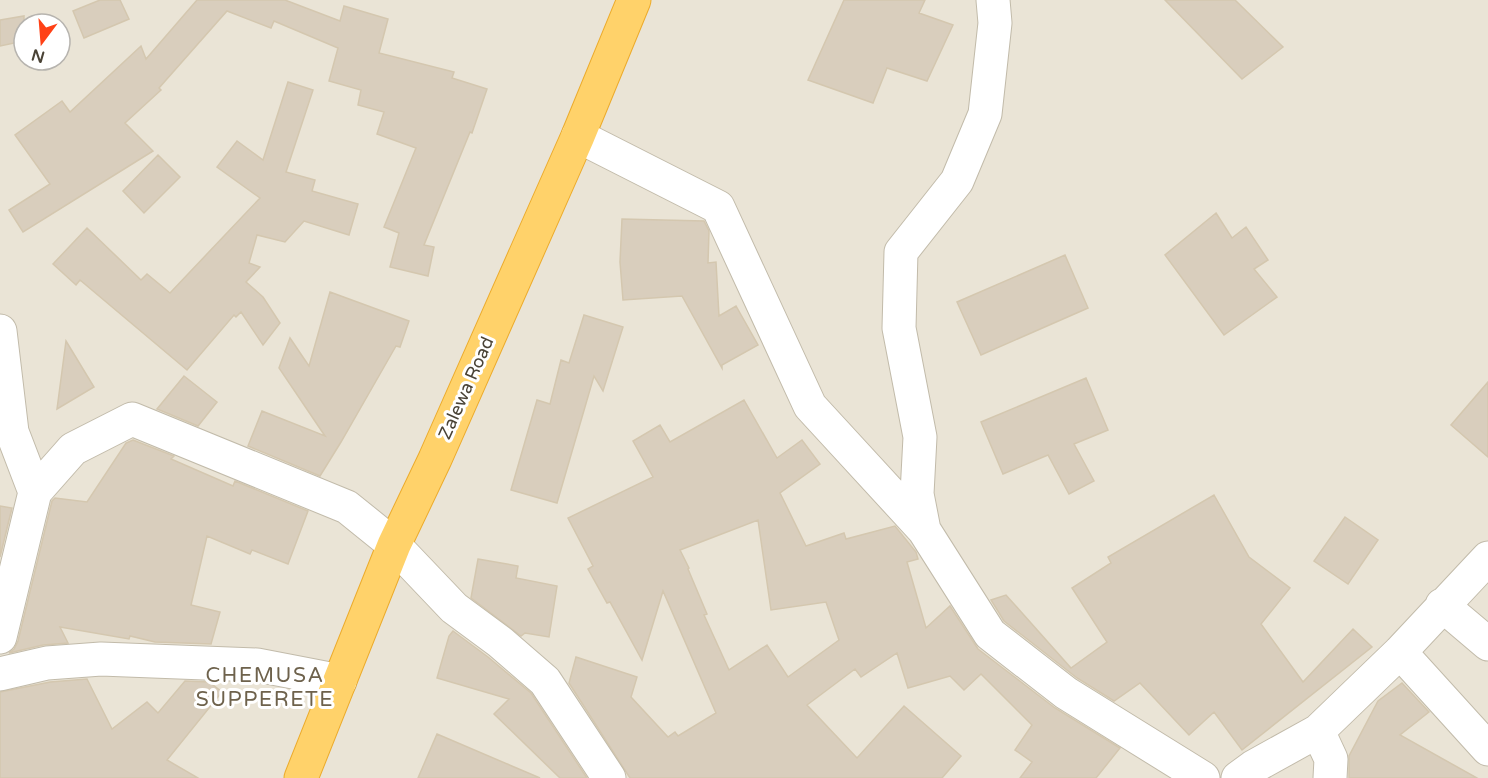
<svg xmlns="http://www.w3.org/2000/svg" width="1488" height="778" font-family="'Varela Round',sans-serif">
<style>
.residential{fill:#eae4d6;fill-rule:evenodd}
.building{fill:#d9cebd;stroke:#d4c7af;stroke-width:1.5;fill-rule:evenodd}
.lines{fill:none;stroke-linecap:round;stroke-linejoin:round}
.street-casing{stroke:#c2bbaa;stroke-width:35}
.highway-casing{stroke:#ecab2c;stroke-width:35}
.street{stroke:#fff;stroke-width:33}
.highway{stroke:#ffd26a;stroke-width:33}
.labels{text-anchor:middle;stroke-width:6;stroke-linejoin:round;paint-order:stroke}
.street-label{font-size:18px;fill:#4a4336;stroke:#fff}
.quarter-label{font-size:21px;letter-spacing:1.5px;fill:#6e624c;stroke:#fff}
</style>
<rect width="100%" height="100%" fill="#f6f2e9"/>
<path class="residential" d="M0,0h1488v778h-1488zM24,24h36v36h-36z"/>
<path class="building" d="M100,0h20l9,19 -45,19 -11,-27z
M197,0h88l55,21 4,-15 44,13 -9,34 75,19 -2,6 35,11 -15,44 -2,-1 -46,113 10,2 -6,29 -38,-9 9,-34 -15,-6 32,-79 -39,-14 7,-22 -26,-7 3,-15 -32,-9 9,-33 -64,-27 -3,7 -44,-17 -68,77 2,2 -36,33 28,28 -130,81 -14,-22 41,-26 -35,-49 47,-34 8,11 71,-66 5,13z
M844,0h81l-6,13 34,12 -26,56 -40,-13 -14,35 -65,-23z
M1165,0h70l48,47 -41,32z
M24,16v25l-24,5v-26z
M288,82l25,8 -27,82 29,8 -3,11 46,13 -9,31 -45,-14 -19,21 -28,-7 -8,28 11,4 -14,15 17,15 17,26 -17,22 -22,-33 -5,5 -2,-2 -47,55 -107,-90 -4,5 -23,-21 34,-36 54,52 6,-6 23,19 90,-95 -43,-31 20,-26 26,19z
M158,155l22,22 -36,36 -21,-22z
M1216,213l16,25 14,-11 22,33 -14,9 23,28 -53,38 -59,-80z
M622,219l82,2 5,10 -1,32 8,-1 3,54 17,-10 22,39 -36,20v3l-40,-72 -59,4 -3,-38z
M1065,255l23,53 -107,47 -24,-53z
M330,292l79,29 -9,26 -4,-1 -55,96 -21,34 -72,-30 14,-35 63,25 -46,-68 11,-30 19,28z
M584,315l39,12 -20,64 -9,-15 -37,127 -46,-13 26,-90 13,4 11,-44 8,3z
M66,341l28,46 -37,22z
M184,376l33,26 -19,24 -41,-17z
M1086,378l22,52 -34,14 20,37 -25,13 -21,-39 -45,19 -22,-52z
M1488,382v75l-37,-32z
M744,400l33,58 25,-18 18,24 -40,29 26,53 38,-13 2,6 49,-13 21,26 2,7 -11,3 19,66 24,-22 28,43 77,59 65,40 -24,30h-76l12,-16 -17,-12 17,-25 -51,-51 -17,16 -14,-14 -42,12 -11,-35 -36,24 -6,-8 -48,36 50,53 47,-52 57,50 -19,22h-312l-61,-95 7,-26 61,20 -6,20 37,40 7,-5 3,4 38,-23 -53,-122 -21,69 -32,-58 -3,1 -19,-34 5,-3 -25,-48 85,-41 -20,-36 27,-16 10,17zM758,520l13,90 55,-8 13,38 -51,37 -21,-32 -38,25 -25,-55 3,-1 -19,-45 1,-1 -9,-18z
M133,440l41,16 -3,3 62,27 2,-5 73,30 -20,53 -36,-14 -2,4 -43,-18 -16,69 29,7 -9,32 -56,-2 -25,-6 -1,3 -69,-12 8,16 -25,2 -34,8 5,-4 4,-8 34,-140 3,-3 32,4 39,-59z
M1214,495l35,62 41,31 -29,36 42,58 50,-53 19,18 -130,103 -28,-38 -25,23 -49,-52 -26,18 -37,-23 -73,-57 -13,-21 15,-5 65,73 36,-26 -35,-54 39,-25 -3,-6z
M0,506l12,2 -12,49z
M1345,517l33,23 -30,44 -34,-23z
M478,559l40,7 -2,12 41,8 -8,51 -24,-4 -4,3 -50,-38z
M453,631l35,26 43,36 56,85h-27l-66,-64 15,-15 -72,-21 12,-42z
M87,679l25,50 35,-27 11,11 27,-32 24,1 13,10 -55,68 31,18h-198v-86l50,-10z
M1402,683l27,29 -29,23 77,43h-128v-22l29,-55z
M437,734l103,44h-122z"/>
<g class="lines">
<g class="street-casing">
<path id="street" d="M578,136l140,71 92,199 114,124 66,104 76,59 137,85
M0,331l12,101 23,60
M924,530l-7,-36 3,-57 -21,-109 2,-76 56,-71 28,-67 10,-91 -2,-23
M1442,605l46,39
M0,637l35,-145 38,-43 59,-30 215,88 47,38 60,63 46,34 45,39 64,97
M1400,652l88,97
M0,674l47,-11 54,-4 156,6 83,16
M1318,731l13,28 -1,19
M1238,778l15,-11 65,-36 82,-79 88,-94"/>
</g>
<g class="highway-casing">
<path id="highway" d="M301,778l93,-233 41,-86 143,-323 56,-136"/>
</g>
<use href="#street" class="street"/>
<use href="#highway" class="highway"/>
</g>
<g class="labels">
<g class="street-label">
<text transform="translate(466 388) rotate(-66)" y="6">Zalewa Road</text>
</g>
<g class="quarter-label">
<text x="265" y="682">CHEMUSA<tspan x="265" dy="24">SUPPERETE</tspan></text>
</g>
</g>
<g transform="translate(42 42) rotate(196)"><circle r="28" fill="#ffffff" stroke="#b7b4af" stroke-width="1.5"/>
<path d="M0-4.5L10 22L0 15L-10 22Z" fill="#ff4116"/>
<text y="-9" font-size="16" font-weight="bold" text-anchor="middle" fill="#4a4336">N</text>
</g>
</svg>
